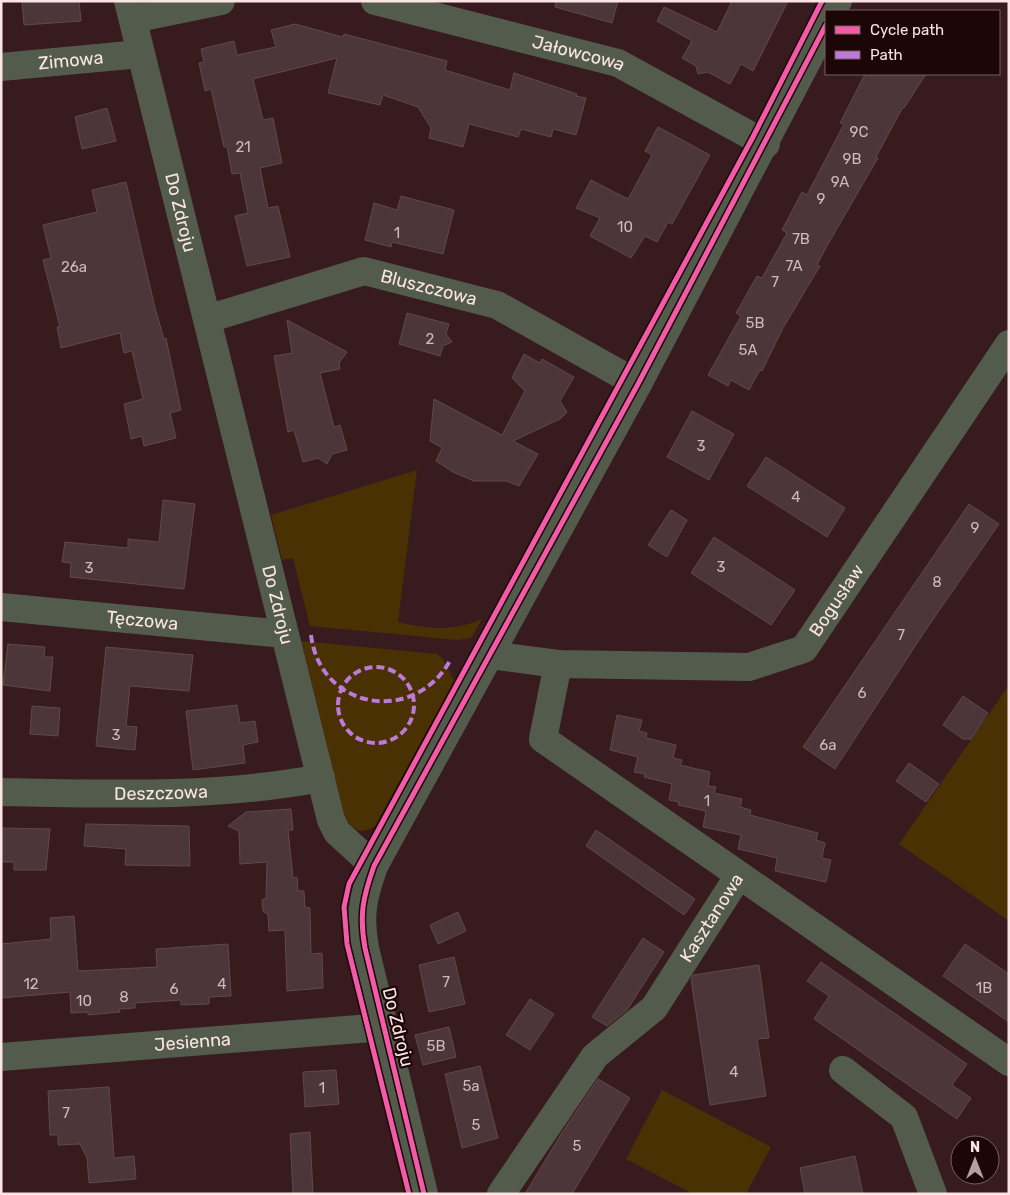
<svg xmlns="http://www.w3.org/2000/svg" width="1010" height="1195" font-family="Rubik,sans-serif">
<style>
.green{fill:#493104}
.building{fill:#4d363a;stroke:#60484c}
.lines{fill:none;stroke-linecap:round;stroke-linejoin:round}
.minor{stroke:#535c4c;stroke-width:28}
.quiet{stroke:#bd7bd9;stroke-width:4;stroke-dasharray:8 4;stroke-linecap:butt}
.cycleway-casing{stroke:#1c0607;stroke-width:8}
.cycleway{stroke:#f35aa7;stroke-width:5}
.labels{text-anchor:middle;stroke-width:4.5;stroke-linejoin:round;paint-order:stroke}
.number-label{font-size:15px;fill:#d0b9ba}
.street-label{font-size:18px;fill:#fbe5e4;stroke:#1c0607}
</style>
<rect width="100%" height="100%" fill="#381b1e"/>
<path class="green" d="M417,470l-19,152c31,7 53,10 84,-3l-11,19 -14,2 -147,-14 -17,-68 -11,2 -11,-45z
M301,641l136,13 6,5 11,22 -79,145c-13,10 -25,3 -31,-11z
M1009,685v236l-110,-77z
M662,1090l109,57 -25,47h-53l-67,-35z"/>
<path class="building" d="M22,1h57l2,20 -57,4z
M556,1h62l-6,22 -57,-16z
M732,1h56l-35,70 -12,-7 -11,20 -22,-12 -10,2 -2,-8 -14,-8 10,-17 -35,-20 7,-14 53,25z
M295,24l48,13 1,-3 103,27 -2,9 65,20 4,-17 63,21 -1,2 10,2 -10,37 -23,-6 -2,8 -30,-8 -3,8 -49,-13 -6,23 -34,-9 2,-10 -13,-21 -35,-12 -3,10 -52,-12 9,-35 -84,21 10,41 10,-2 9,45 -22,5 8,40 10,-2 12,51 -43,9 -12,-50 13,-3 -8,-40 -8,1 -5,-27h-3l-13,-58 -6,2 -6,-28 5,-1 -3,-13 33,-8 3,14 39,-8 -5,-17z
M865,74h61l-22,34 -1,-1 -27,50 2,1 -50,86 -11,21 3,1 -37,62 -21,43 -2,-1 -11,20 -18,-10 -3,6 -20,-11 33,-59 -5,-3 21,-37 5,2 25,-45 -5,-3 20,-38 5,3 37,-71 -4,-1z
M107,108l9,33 -34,8 -7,-32z
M658,127l52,28 -38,69 -4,-2 -11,20 -12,-6 -14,22 -41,-22 10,-18 -24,-10 15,-28 37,19 24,-44 -7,-4z
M126,182l29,126 9,31 2,-1 15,72 -11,3 6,25 -32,8 -2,-10 -11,3 -7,-35 19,-5 -11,-48 -8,2 -4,-20 -59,15 -4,-21h3l-17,-67 8,-2 -8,-33 54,-13 -5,-22z
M401,196l53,14 -11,44 -51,-12 -1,5 -26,-7 9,-37 23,7z
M407,313l42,11 -3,10 6,8 -9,4 -3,10 -41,-12z
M287,320l60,32 -8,11 1,6 -20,4 14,54 6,-2 7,25 -15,4 -5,10 -9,-6 -15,4 -9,-32 -6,2 -14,-76 18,-3z
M524,354l16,9 2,-4 32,18 -14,24 7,11 -7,7 -47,22 25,13 -19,32 -13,-5h-32l-21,-9 -17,-11 6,-13 -12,-7 4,-42 68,36 23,-44 -13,-13z
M692,411l42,23 -25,46 -42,-23z
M766,457l79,51 -18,29 -80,-51z
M163,500l32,4 -11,85 -114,-12 1,-14 -9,-1 3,-20 63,6v-9l31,3z
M969,504l30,20 -74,107 -90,138 -32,-22z
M671,510l16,10 -20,37 -19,-12z
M714,537l81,53 -24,35 -80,-52z
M8,644l37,3 -1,10h9l-3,34 -47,-6z
M106,647l87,8 -4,36 -59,-5 -4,40 11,1 -2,23 -39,-4z
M963,696l25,17 -17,26h-8l-20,-14z
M237,705l3,18 15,-2 3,21 -15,3 2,18 -52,7 -7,-59z
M32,706l28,2 -2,28 -28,-2z
M617,715l25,5 -3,11 8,2 -1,5 30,7 -3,13 9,2 -2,5 30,7 -2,14 8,1 -2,6 28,6 -2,8 11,3 -1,5 68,18 -2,7 9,3 -3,15 9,2 -5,22 -51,-11 2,-13 -39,-9 3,-14 -38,-8 3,-16 -28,-6 1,-3 -10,-2 3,-16 -28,-7 1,-3 -11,-2 4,-15 -28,-7z
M909,763l30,21 -13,18 -30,-21z
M291,809l2,21h-5l5,48 4,-1 1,14h6l1,16 5,1 1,46 11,-1 1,35 -36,3 -2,-61 -16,1 -1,-16 -5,-4 -1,-11 4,-2 1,-36 -27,2 -1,-33 -11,-5 18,-14z
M86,824l103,2 1,40 -65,-1 1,-16 -42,-3z
M1,828l49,1 -4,41h-32v-8h-13z
M596,830l99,69 -11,16 -98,-69z
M458,912l8,19 -28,13 -8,-19z
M74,916l4,55 79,-4 -1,-18 72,-5 3,52 -22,1v7l-28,1v-5l-46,3v5l-16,1 1,3 -32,3v-3l-17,1 -1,-21 -69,6v-54l50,-5 -1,-21z
M643,938l21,14 -37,58 -20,16 -15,-9z
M965,944l44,30v48l-66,-46z
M454,957l11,47 -36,8 -10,-47z
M821,962l146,102 -15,21 19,13 -14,21 -143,-100 15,-23 -22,-15z
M759,965l10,73 -12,1 9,57 -56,9 -19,-126 2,-4z
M530,999l24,15 -24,36 -24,-15z
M449,1027l7,30 -33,8 -8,-30z
M480,1066l18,72 -36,10 -17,-74z
M336,1070l3,34 -34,3 -2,-35z
M598,1079l32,19 -58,96h-47l36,-60z
M109,1087l5,71 20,-2 2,23 -47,4 -2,-25 -7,-14 -22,1v-10h-8l-2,-44z
M310,1132l3,62h-20l-3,-60z
M855,1156l8,38h-58l-5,-26z"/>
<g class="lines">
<g class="minor">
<path id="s1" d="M128,1l203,819 6,12 37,34"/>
<path id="s2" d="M375,1l243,62 148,81"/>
<path d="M833,11l5,-10"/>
<path d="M133,19l88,-18"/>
<path id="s3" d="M1,67l139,-13"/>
<path id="s4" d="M207,319l157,-48 133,34 141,79"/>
<path id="s5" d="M1,607l283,27"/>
<path id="s6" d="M490,655l68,9 191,3 55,-18 205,-305"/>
<path d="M558,664l-15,75 466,323"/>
<path id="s7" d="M1,792c107,2 215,6 320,-14"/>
<path id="s8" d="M1,1057l383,-30"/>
<path d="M843,1070l61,47 29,77"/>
<path d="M424,1194l-59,-246c-6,-33 -2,-51 9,-82l264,-482 188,-359"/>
<path id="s9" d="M501,1194l94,-138 59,-48 85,-133"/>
</g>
<path class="quiet" d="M311,635c9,75 104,91 140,24
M338 705a38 38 0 1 1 76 0a38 38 0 1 1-76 0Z"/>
<g class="cycleway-casing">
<path id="cycleway" d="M409,1194l-62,-250 -3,-37 5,-23 404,-747 69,-136
M424,1194l-59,-246c-6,-33 -2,-51 9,-82l264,-482 188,-359"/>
</g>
<use href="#cycleway" class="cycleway"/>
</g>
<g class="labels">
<g class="number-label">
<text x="859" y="137">9C</text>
<text x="243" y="152">21</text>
<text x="852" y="164">9B</text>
<text x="840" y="187">9A</text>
<text x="821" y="204">9</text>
<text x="625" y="232">10</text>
<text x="397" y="238">1</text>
<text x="801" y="244">7B</text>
<text x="794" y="271">7A</text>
<text x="74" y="272">26a</text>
<text x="775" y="287">7</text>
<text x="755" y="328">5B</text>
<text x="430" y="344">2</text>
<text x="748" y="355">5A</text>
<text x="701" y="451">3</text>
<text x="796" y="502">4</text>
<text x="975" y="533">9</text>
<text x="721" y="572">3</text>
<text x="89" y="573">3</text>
<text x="937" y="587">8</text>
<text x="901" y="640">7</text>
<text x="862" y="698">6</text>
<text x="116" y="740">3</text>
<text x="828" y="750">6a</text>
<text x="707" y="806">1</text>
<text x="446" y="987">7</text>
<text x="31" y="989">12</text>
<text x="222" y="989">4</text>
<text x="984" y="993">1B</text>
<text x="174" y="994">6</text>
<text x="124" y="1002">8</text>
<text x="84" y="1006">10</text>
<text x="436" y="1051">5B</text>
<text x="734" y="1077">4</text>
<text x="471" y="1091">5a</text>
<text x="322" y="1093">1</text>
<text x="66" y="1118">7</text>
<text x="476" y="1130">5</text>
<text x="577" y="1151">5</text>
</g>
<g class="street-label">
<text dy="6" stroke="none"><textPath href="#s2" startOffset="210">Jałowcowa</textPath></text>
<text dy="6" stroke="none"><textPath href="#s3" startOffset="70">Zimowa</textPath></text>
<text dy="6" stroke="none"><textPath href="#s1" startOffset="218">Do Zdroju</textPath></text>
<text dy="6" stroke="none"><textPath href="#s4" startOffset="231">Bluszczowa</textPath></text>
<text dy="6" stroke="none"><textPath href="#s6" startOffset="376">Bogusław</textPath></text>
<text dy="6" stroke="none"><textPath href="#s1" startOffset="622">Do Zdroju</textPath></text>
<text dy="6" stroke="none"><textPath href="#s5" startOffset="142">Tęczowa</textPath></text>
<text dy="6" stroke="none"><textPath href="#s7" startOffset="160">Deszczowa</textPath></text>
<text dy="6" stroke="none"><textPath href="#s9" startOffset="350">Kasztanowa</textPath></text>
<text transform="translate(398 1027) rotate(76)" y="6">Do Zdroju</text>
<text dy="6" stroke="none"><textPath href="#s8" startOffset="192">Jesienna</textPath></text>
</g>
</g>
<rect width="1010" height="1195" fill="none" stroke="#fbe5e4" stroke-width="5"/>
<rect x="825" y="10" width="175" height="65" fill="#1c0607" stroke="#755f5f"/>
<rect x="835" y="26" width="25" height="8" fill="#f35aa7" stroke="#755f5f"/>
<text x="870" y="35" font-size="15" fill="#fbe5e4">Cycle path</text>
<rect x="835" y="51" width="25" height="8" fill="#bd7bd9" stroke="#755f5f"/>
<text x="870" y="60" font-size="15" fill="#fbe5e4">Path</text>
<g transform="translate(975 1160)"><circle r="24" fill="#1c0607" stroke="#755f5f"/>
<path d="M0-4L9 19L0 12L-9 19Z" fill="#b79e9f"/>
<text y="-8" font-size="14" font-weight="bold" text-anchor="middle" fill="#fbe5e4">N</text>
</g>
</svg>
